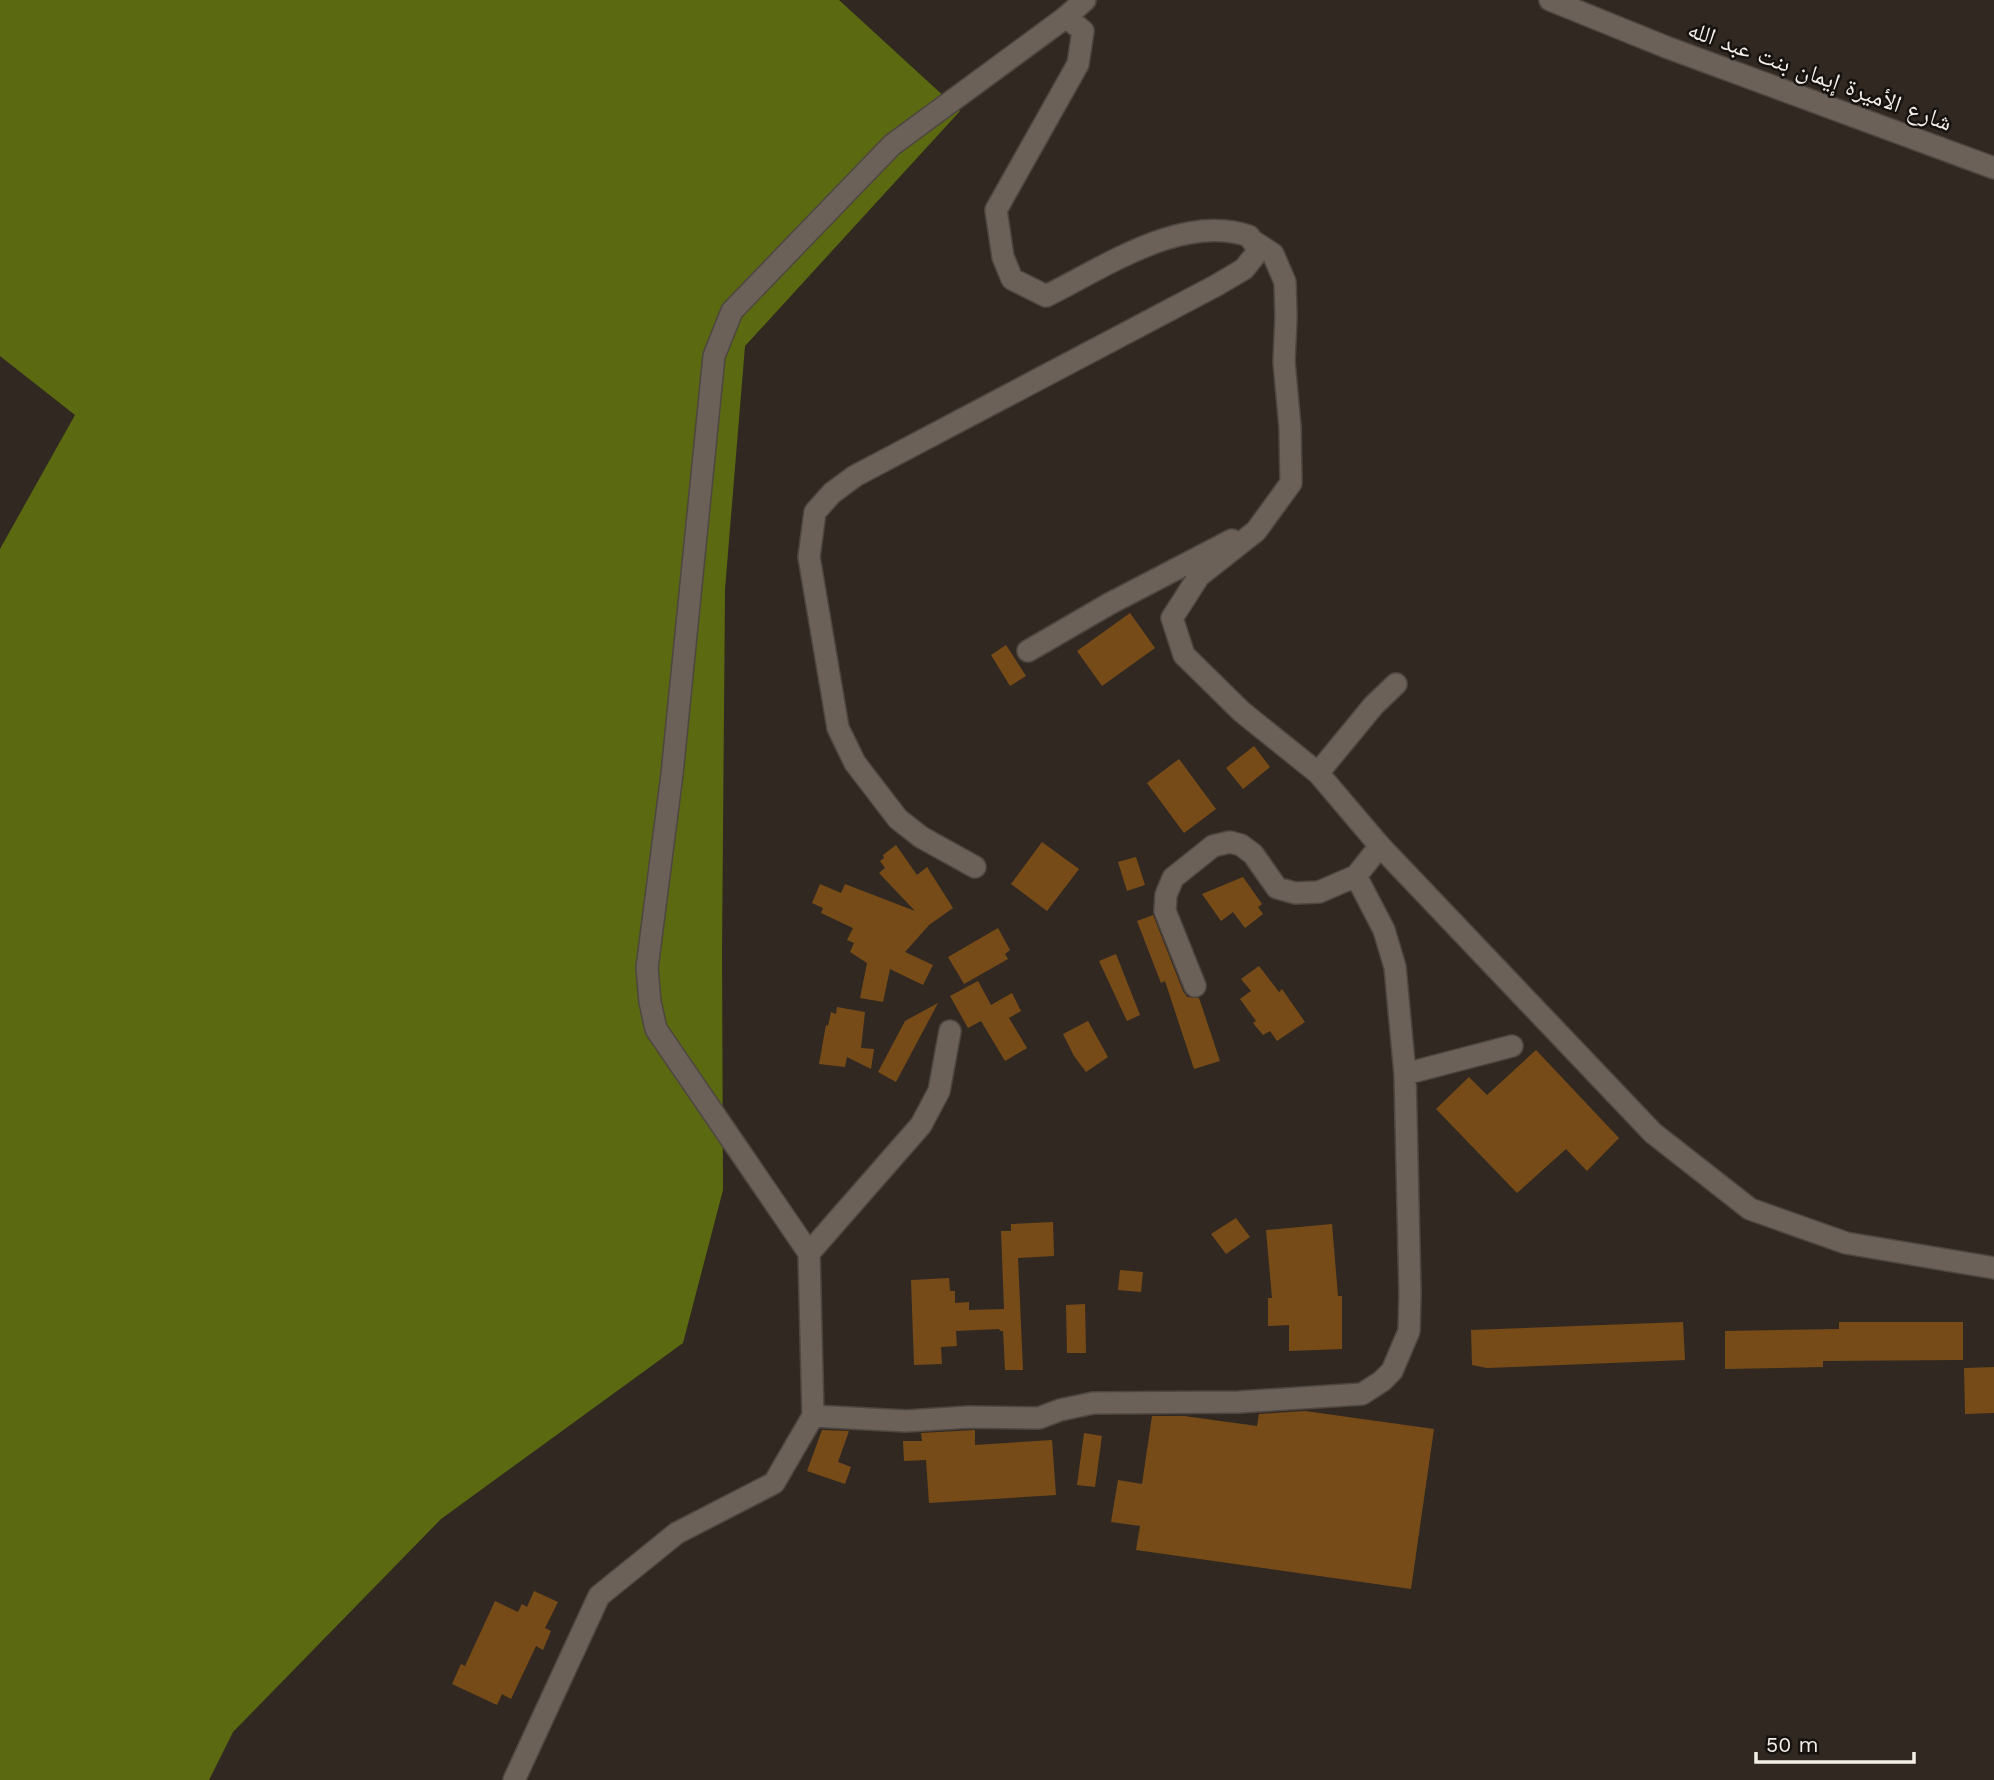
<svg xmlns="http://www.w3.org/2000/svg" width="1994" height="1780" font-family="'Work Sans','Noto Naskh Arabic',sans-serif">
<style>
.forest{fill:#5b6a10}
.building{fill:#774b18}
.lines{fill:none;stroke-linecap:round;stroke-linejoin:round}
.minor-casing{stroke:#4e4640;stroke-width:24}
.minor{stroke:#6b6159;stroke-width:21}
.labels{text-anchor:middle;stroke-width:5;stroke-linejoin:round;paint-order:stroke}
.street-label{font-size:24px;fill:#f5efea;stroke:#16120f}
</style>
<rect width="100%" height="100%" fill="#312921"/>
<path class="forest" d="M0,0h839l121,111 -215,235 -20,243 -3,362 1,239 -40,153 -242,176 -208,213 -24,48h-209v-1231l75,-134 -75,-59z"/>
<path class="building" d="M1130,613l25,35 -53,38 -25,-35z
M1006,645l20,31 -16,10 -19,-31z
M1254,746l16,21 -27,22 -17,-21z
M1179,759l37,50 -32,24 -37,-50z
M1042,842l37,27 -32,42 -36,-27z
M896,845l21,30 10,-8 26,41 -24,17 -24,27 28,13 -10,20 -33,-16 -7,33 -23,-4 7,-35 -17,-11 4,-9 -7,-3 6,-12 -32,-15 2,-5 -11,-5 8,-19 21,9 4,-9 70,27 -36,-38 6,-5 -5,-7 4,-3 -1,-3z
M1136,857l9,28 -18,6 -9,-29z
M1243,877l19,27 -4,3 5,7 -18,14 -12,-16 -12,9 -19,-27z
M1153,915l30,76 4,6 12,1 21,63 -26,8 -29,-88 -4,2 -24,-62z
M998,928l12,22 -5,4 3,5 -44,25 -16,-27z
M1116,954l24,61 -13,6 -28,-60z
M1259,966l20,26 3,-3 23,33 -28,19 -7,-10 -7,4 -10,-12 3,-2 -16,-22 11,-8 -10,-12z
M978,981l13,24 21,-12 9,18 -12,7 18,30 -22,13 -24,-40 -13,7 -18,-32z
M938,1003l-42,79 -18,-10 27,-51z
M837,1007l28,5 -4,36 13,1 -3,20 -24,-12 -2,10 -26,-3 7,-39 2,1 3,-14 5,2z
M1088,1021l20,36 -22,15 -12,-16 -11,-22z
M1536,1050l83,88 -32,33 -21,-22 -49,44 -81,-84 33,-32 18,18z
M1236,1218l14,19 -24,17 -15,-20z
M1053,1222l1,34 -36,2 5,112h-18l-2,-39h-3l-1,-2 -43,2 1,15 -16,1 1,17 -28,1 -3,-85 38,-2 1,13h5v12l14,-1v8l35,-1 -3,-78h10v-7z
M1332,1224l6,72h4v53l-53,2v-26l-21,1v-28h4l-6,-68z
M1120,1270l23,2 -2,20 -23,-2z
M1085,1304l1,49h-19l-1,-48z
M1683,1322l2,38 -198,8 -15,-3 -1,-35z
M1839,1322h124v38l-140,1v6l-98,2v-38l114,-2z
M1994,1367v46l-29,1 -1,-46z
M1305,1411l129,18 -23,160 -275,-39 4,-24 -29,-4 7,-42 24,4 10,-68h32l73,10 2,-12z
M822,1430l27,1 -11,31 13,5 -6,17 -38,-13z
M975,1430v15l77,-5 4,55 -127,8 -3,-43 -22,1 -1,-20h19l-1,-8z
M1084,1433l18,3 -7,51 -18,-2z
M534,1591l24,11 -13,26 6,3 -8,19 -7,-4 -25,53 -9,-5 -5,11 -45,-21 9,-20 4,2 30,-65 23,11 4,-8 5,3z"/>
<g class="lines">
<g class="minor-casing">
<path id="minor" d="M1550,0l116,47 328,121
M1253,241l20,13 12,28 1,35 -2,45 6,65 1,56 -35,48 -57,45 -27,42 12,37 58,57 76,61 62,73 273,287 97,76 96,34 148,25
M1028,651l81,-47 123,-64
M1318,773l56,-68 22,-21
M975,867l-54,-30 -23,-18 -43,-56 -17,-35 -29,-171 6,-45 17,-19 23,-17 362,-191 27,-16 12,-15v-8l-7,-10c-67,-23 -144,31 -203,60l-34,-17 -9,-22 -7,-47 82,-146 5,-33 -17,-14
M1195,986l-30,-75 1,-16 7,-17 40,-32 17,-4 11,3 12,9 24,34 18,5 24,-1 37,-16 24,-30
M1405,1074l107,-28
M809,1253l112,-128 18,-34 11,-60
M813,1416l93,5 63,-4 70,1 21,-8 33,-7 146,-1 123,-8 20,-13 10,-10 17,-40 1,-37 -5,-220 -10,-107 -11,-37 -28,-54
M514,1780l85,-184 78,-63 97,-50 39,-67 -4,-163 -153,-224 -6,-27 -3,-34 25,-194 42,-418 18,-45 160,-166 174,-128 19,-17"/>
</g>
<use href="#minor" class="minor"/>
</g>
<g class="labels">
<g class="street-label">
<text transform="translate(1820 76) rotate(20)" y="8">شارع الأميرة إيمان بنت عبد الله</text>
</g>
</g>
<path d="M1756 1752v10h158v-10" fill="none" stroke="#f5efea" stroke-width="3.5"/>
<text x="1766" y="1752" font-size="21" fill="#f5efea" stroke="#16120f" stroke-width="5" paint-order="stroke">50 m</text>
</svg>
